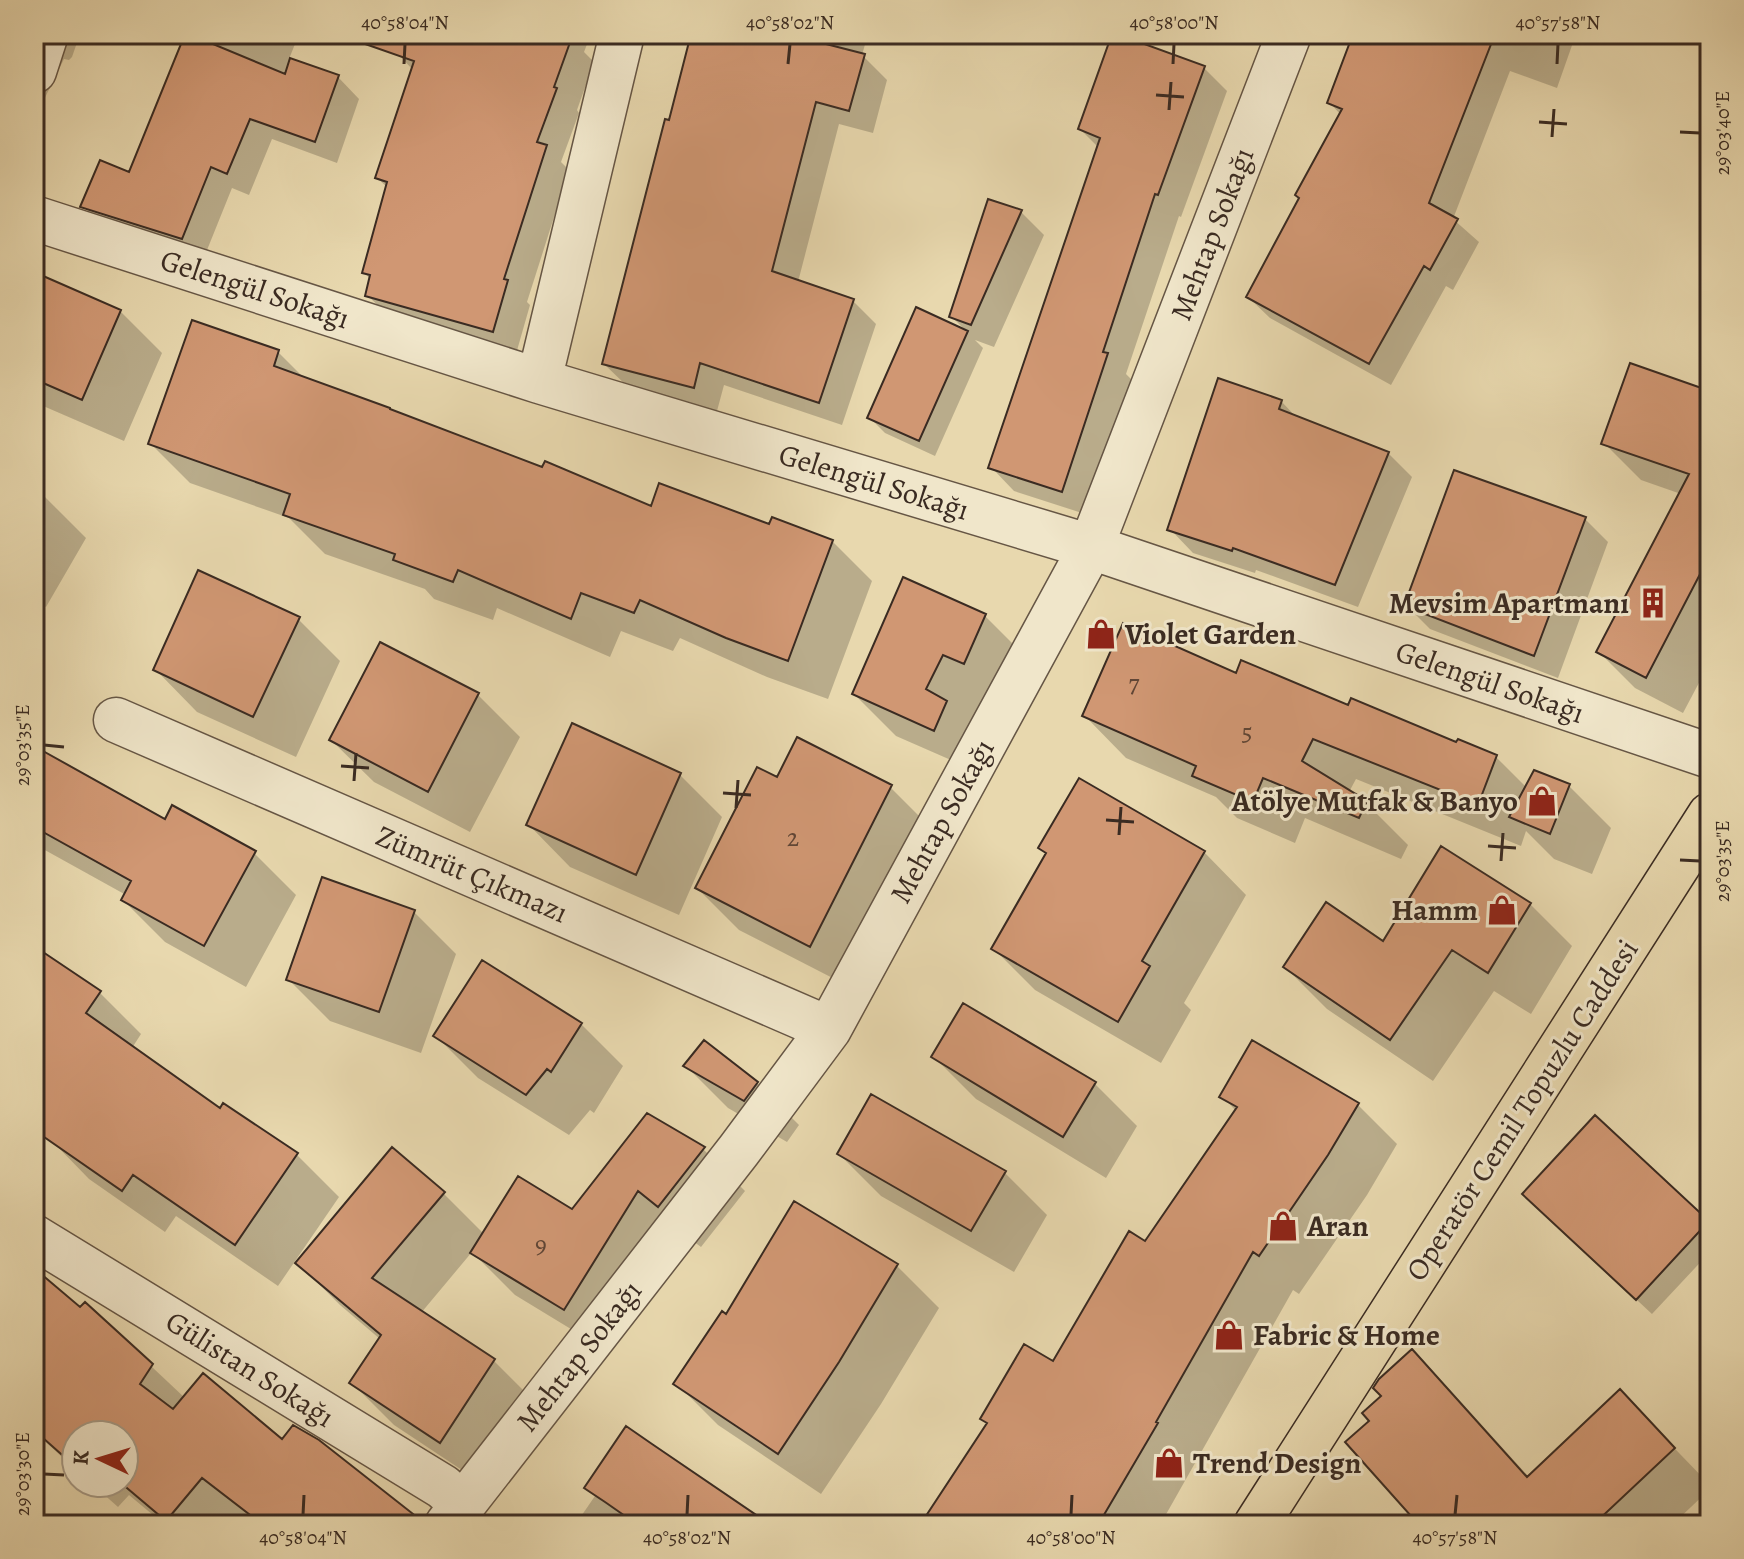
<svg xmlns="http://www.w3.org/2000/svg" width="1744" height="1559" font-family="Alegreya,serif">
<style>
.shadow{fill:#0003}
.building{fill:#d09773;stroke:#3a2b22;stroke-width:2}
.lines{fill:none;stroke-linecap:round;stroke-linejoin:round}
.street-casing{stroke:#665645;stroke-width:47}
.primary-casing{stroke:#3a2b22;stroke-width:47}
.street{stroke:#f0e6ca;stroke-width:44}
.primary{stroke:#e8d8ae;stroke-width:44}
.ticks{fill:none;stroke:#3a2b22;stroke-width:3}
.labels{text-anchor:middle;stroke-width:6;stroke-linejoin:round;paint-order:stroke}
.number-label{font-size:26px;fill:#604636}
.street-label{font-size:30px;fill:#3a2b22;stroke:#f0e6ca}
.poi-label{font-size:30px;font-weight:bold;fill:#3a2b22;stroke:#f0e6ca;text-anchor:start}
.neatline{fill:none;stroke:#3a2b22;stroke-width:3}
.ticks-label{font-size:20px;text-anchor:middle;fill:#3a2b22}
</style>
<rect width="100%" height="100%" fill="#e8d8ae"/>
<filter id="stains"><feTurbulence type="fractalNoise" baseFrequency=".0025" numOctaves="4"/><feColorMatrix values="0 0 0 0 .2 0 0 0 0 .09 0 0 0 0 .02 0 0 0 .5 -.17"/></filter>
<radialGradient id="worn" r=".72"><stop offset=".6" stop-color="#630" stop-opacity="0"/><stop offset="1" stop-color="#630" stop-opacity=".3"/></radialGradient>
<path class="shadow" d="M34,34h46l-8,23 -3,3 -5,-1 -30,61z
M187,34h112l-10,25 49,18 21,22 -22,64 -65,-24 -23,56 -17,-7 -29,72 -99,-32 -21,-22 47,-31z
M403,34h188l-7,18 10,10 -17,48 2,3 -18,49 8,8 -42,132 3,3 -14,49 -125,-36 -24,-23 4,-15 -7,-8 24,-84 -11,-10 36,-108 -16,-17z
M693,34h175l-6,21 25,25 -14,53 -34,-9 -41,158 55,19 23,23 -34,101 -118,-40 -7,26 -89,-24 -24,-23 67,-241z
M1411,34h165l-19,54 -47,-17 -57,148 26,23 -26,48 -7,-4 -55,99 -121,-67 -22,-21 53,-98 40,-84 -12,-13z
M1204,68l23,23 -46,126 -2,-1 -53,158 5,5 -46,135 -71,-23 -23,-24 108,-319 -19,-19z
M1021,212l23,23 -50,112 -19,-7 8,8 -48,108 -50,-23 -16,-16 97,-86 -15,-15z
M34,274l86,37 42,42 -38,88 -90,-39z
M194,322l84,30 28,28 346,129 118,18 62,14 40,40 -44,118 -61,-22 -87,-39 -7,13 -52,-20 -11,26 -113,-49 -4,12 -59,-21 -9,-10 -100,-35 -36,-36 -99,-35 -39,-39z
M1710,393v269l-27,51 -48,-25 -37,-37 83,-157 -40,-14 -37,-37z
M1281,401l17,18 90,34 24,24 -54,130 -102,-37 -1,3 -62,-20 -23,-24z
M34,490l10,6 42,42 -40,69 -12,-7z
M1585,519l23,23 -50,136 -128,-49 -24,-24z
M985,616l42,42 -21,47 -21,-9 -15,30 6,45 -80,-35 -42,-42z
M298,619l42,42 -44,96 -99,-45 -42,-43z
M1237,675l112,33 147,49 31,31 42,-2 42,42 -19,46 -38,-15 -28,-28 -5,15 -165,-67 -7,13 17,11 42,42 -7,14 -96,-41 -10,25 -58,-25 -21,-21 -90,-39 -42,-43z
M478,695l42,42 -50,95 -96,-50 -43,-42z
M573,726l107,49 42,42 -43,98 -109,-48 -42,-43z
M34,749l132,73 88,31 42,42 -50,92 -81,-45 -42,-42 3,-5 -92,-51z
M778,780l112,7 42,42 -80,159 -113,-58 -42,-42z
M1040,848l164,4 42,43 -62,108 7,7 -30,53 -126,-73 -42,-42 54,-93z
M1530,904l42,42 -41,68 -37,-23 -61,90 -106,-72 -42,-42 99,-23z
M414,912l42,42 -35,99 -91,-32 -42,-42z
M34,949l65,43 42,42 -9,14 88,63 4,-6 73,50 42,42 -61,89 -102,-70 -11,16 -76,-53 -36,-37 -19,-12z
M482,962l99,62 42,42 -29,47 -4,-3 -21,25 -91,-57 -42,-42z
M964,1006l131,78 42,42 -31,52 -130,-79 -42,-42z
M705,1042l52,41 42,42 -12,17 -59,-34 -42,-42z
M1222,1096l136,9 39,39 -30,51 -68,99 -6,-4 -133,235h-228l214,-282 90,-132z
M1595,1118l115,106v28l-58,62 -112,-104z
M703,1149l42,42 -44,56 -20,-15 -74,119 -92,-56 -43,-43 -51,61 73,48 42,42 -53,81 -89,-59 -42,-42 28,-44 -40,-34 -42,-42 145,-70 41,41 88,-22z
M839,1154l165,18 43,43 -33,57 -133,-76z
M897,1266l42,42 -58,96 -60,90 -103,-69 -42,-42 51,-66z
M34,1272l46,38 5,-6 100,94 98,43 137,84h-167l-3,-2 -2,2h-83l-36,-30 -11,12 -27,-24h33v-48h-48v35l-42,-39z
M1412,1351l38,39 79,87 91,-85 90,93v4l-38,36h-249l-52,-104 12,-25z
M587,1488l179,37h-191l20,-29z"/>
<path class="building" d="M185,34h4l96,40 5,-16 49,17 -24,67 -65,-23 -23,55 -16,-7 -29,72 -102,-32 20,-47 29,12z
M352,34h221l-19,53 3,1 -20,54 10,3 -43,134 4,1 -15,52 -128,-36 5,-21 -8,-2 25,-91 -12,-4 39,-117 -63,-22z
M691,34h96l78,20 -16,57 -33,-9 -44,169 82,28 -35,104 -119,-40 -6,25 -92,-24 63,-245 4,1z
M1112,34h5l88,32 -47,129 -3,-1 -52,158 5,1 -46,139 -74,-24 112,-330 -22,-9z
M1353,34h142l-66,169 29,16 -28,51 -6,-4 -55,98 -123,-67 53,-99 -4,-3 47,-86 -15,-6z
M988,199l34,11 -51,115 -22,-8z
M34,272l87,38 -39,90 -48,-21z
M916,307l52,24 -49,110 -52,-23z
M192,320l87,30 -5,16 116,42v1l152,58 3,-6 106,45 8,-23 110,41 3,-7 61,23 -45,121 -62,-23 -86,-38 -6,13 -53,-20 -10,26 -113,-49 -5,12 -60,-22 2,-6 -112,-39 7,-21 -142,-50z
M1630,363l80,28v164l-64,123 -50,-26 93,-178 -88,-30z
M1218,378l64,22 -3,9 110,43 -54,133 -102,-37 -1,3 -65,-21z
M1454,470l132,47 -52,139 -130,-50z
M198,570l102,47 -47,100 -100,-47z
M903,577l83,37 -22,50 -21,-9 -17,34 21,12 -13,30 -82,-37z
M1123,623l113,50 5,-13 107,45 3,-7 105,44 2,-3 39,16 -19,50 -165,-66 -11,22 65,40 -8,17 -96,-40 -10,24 -61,-26 4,-10 -114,-50z
M380,642l99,51 -51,99 -99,-52z
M572,723l109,50 -45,102 -110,-50z
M797,737l95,48 -82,162 -115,-59 62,-121 20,10z
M34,746l131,73 7,-14 84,46 -52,95 -83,-46 10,-19 -97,-54z
M1534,770l36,14 -20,50 -41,-17z
M1079,778l126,73 -63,110 8,5 -32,56 -127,-73 55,-96 -8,-5z
M1441,846l90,57 -43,70 -36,-23 -62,90 -107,-73 43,-65 57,39z
M322,877l93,33 -36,102 -93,-32z
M34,946l67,45 -15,22 134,95 3,-5 75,50 -63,92 -102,-70 -11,16 -88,-61z
M482,960l100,63 -31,49 -4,-3 -21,26 -93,-59z
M963,1003l133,79 -33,55 -132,-80z
M704,1040l54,42 -14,19 -61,-35z
M1252,1040l107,63 -31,52 -69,101 -6,-4 -97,170 2,1 -60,102h-178l67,-102 -7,-4 44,-75 29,17 76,-130 16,10 92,-134 -18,-10z
M871,1094l135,77 -35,60 -134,-77z
M647,1113l58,34 -47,60 -20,-16 -74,119 -94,-57 48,-77 54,33z
M1595,1115l114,106 -73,79 -114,-106z
M392,1147l53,45 -73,86 123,81 -55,84 -91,-60 32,-48 -86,-72z
M794,1201l104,63 -59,98 -61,92 -105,-70 49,-73 4,3z
M34,1268l46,39 5,-5 68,62 -13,20 33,25 30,-36 79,66 11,-14 26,15 103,81 1,4h-160l-61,-47 -36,43 -45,-38h3v-48h-48v21l-6,6 -36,-32z
M1412,1349l115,128 93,-88 55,59 -82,77h-174l-74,-83 24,-21 -7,-8 19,-17 -8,-8 6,-9z
M626,1426l26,18 119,81h-133l-33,-23 -21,-14z"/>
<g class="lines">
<g class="street-casing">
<path id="street" d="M34,71l12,-37
M34,218l505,163 552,166 619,209
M539,381l83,-347
M116,720l713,309
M34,1237l409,250 20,18
M447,1525l292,-375 90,-121 262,-482 198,-513"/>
</g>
<g class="primary-casing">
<path id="primary" d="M1256,1525l454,-710"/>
</g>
<use href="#street" class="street"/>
<use href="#primary" class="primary"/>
</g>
<path class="ticks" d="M404,64l1,-20M788,64l2,-20M1173,64l1,-20M1557,64l1,-20M1156,95l28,2M1169,110l2,-28M1539,122l28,2M1680,132l20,1M1552,137l2,-28M44,745l20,2M341,766l28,2M354,781l2,-28M723,793l28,2M736,808l2,-28M1106,820l28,2M1119,835l2,-28M1488,846l28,2M1680,860l20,1M1501,861l2,-28M44,1474l20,1M303,1515l1,-20M687,1515l1,-20M1071,1515l1,-20M1455,1515l2,-20"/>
<defs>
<g id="building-bare" transform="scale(2.4)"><path d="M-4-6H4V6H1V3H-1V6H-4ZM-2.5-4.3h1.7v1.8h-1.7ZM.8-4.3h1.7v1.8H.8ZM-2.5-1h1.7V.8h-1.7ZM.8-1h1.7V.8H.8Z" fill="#8f2418" stroke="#f0e6ca" stroke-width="2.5" paint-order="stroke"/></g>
<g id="shop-bare" transform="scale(2.4)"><path d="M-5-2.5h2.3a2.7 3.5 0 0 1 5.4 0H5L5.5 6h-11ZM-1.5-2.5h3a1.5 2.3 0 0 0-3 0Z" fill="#8f2418" stroke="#f0e6ca" stroke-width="2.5" paint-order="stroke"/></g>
</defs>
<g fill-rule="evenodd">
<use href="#building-bare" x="1653" y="603"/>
<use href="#shop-bare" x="1101" y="634"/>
<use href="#shop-bare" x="1542" y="801"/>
<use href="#shop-bare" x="1502" y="910"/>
<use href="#shop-bare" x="1283" y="1226"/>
<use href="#shop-bare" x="1229" y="1335"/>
<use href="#shop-bare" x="1169" y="1463"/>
</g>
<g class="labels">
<g class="number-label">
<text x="1134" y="692">7</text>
<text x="1247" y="740">5</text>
<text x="793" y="846">2</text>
<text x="541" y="1253">9</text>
</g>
<g class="street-label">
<text transform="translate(1212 234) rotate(-69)" y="10">Mehtap Sokağı</text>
<text transform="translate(255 289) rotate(18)" y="10">Gelengül Sokağı</text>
<text transform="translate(874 482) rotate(17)" y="10">Gelengül Sokağı</text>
<text transform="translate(1490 682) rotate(19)" y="10">Gelengül Sokağı</text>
<text transform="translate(942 821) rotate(-61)" y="10">Mehtap Sokağı</text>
<text transform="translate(472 874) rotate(23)" y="10">Zümrüt Çıkmazı</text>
<text transform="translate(1522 1110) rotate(-57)" y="10">Operatör Cemil Topuzlu Caddesi</text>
<text transform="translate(579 1356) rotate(-52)" y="10">Mehtap Sokağı</text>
<text transform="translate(250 1369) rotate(32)" y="10">Gülistan Sokağı</text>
</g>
<g class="poi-label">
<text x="1629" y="613" text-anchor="end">Mevsim Apartmanı</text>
<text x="1125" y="644">Violet Garden</text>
<text x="1518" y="811" text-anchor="end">Atölye Mutfak &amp; Banyo</text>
<text x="1478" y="920" text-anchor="end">Hamm</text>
<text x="1307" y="1236">Aran</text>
<text x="1253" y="1345">Fabric &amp; Home</text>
<text x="1193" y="1473">Trend Design</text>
</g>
</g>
<rect width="1744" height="1559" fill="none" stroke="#e8d8ae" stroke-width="88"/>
<g transform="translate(100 1459) rotate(274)"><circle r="38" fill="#f0e6ca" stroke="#a79b87" stroke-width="2"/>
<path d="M0-6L14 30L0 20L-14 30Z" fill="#8f2418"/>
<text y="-12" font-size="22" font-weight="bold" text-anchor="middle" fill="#3a2b22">K</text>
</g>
<rect x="44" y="44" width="1656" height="1471" class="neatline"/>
<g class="ticks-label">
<text x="405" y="29">40°58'04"N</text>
<text x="790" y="29">40°58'02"N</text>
<text x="1174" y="29">40°58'00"N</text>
<text x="1558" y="29">40°57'58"N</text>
<text transform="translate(1722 133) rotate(-90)" y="7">29°03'40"E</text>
<text transform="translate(22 745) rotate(-90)" y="7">29°03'35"E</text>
<text transform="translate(1722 861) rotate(-90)" y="7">29°03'35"E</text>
<text transform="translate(22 1474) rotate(-90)" y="7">29°03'30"E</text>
<text x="303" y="1544">40°58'04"N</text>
<text x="687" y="1544">40°58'02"N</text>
<text x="1071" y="1544">40°58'00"N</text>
<text x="1455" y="1544">40°57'58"N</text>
</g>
<rect width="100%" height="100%" filter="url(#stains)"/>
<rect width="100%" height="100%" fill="url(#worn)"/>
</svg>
